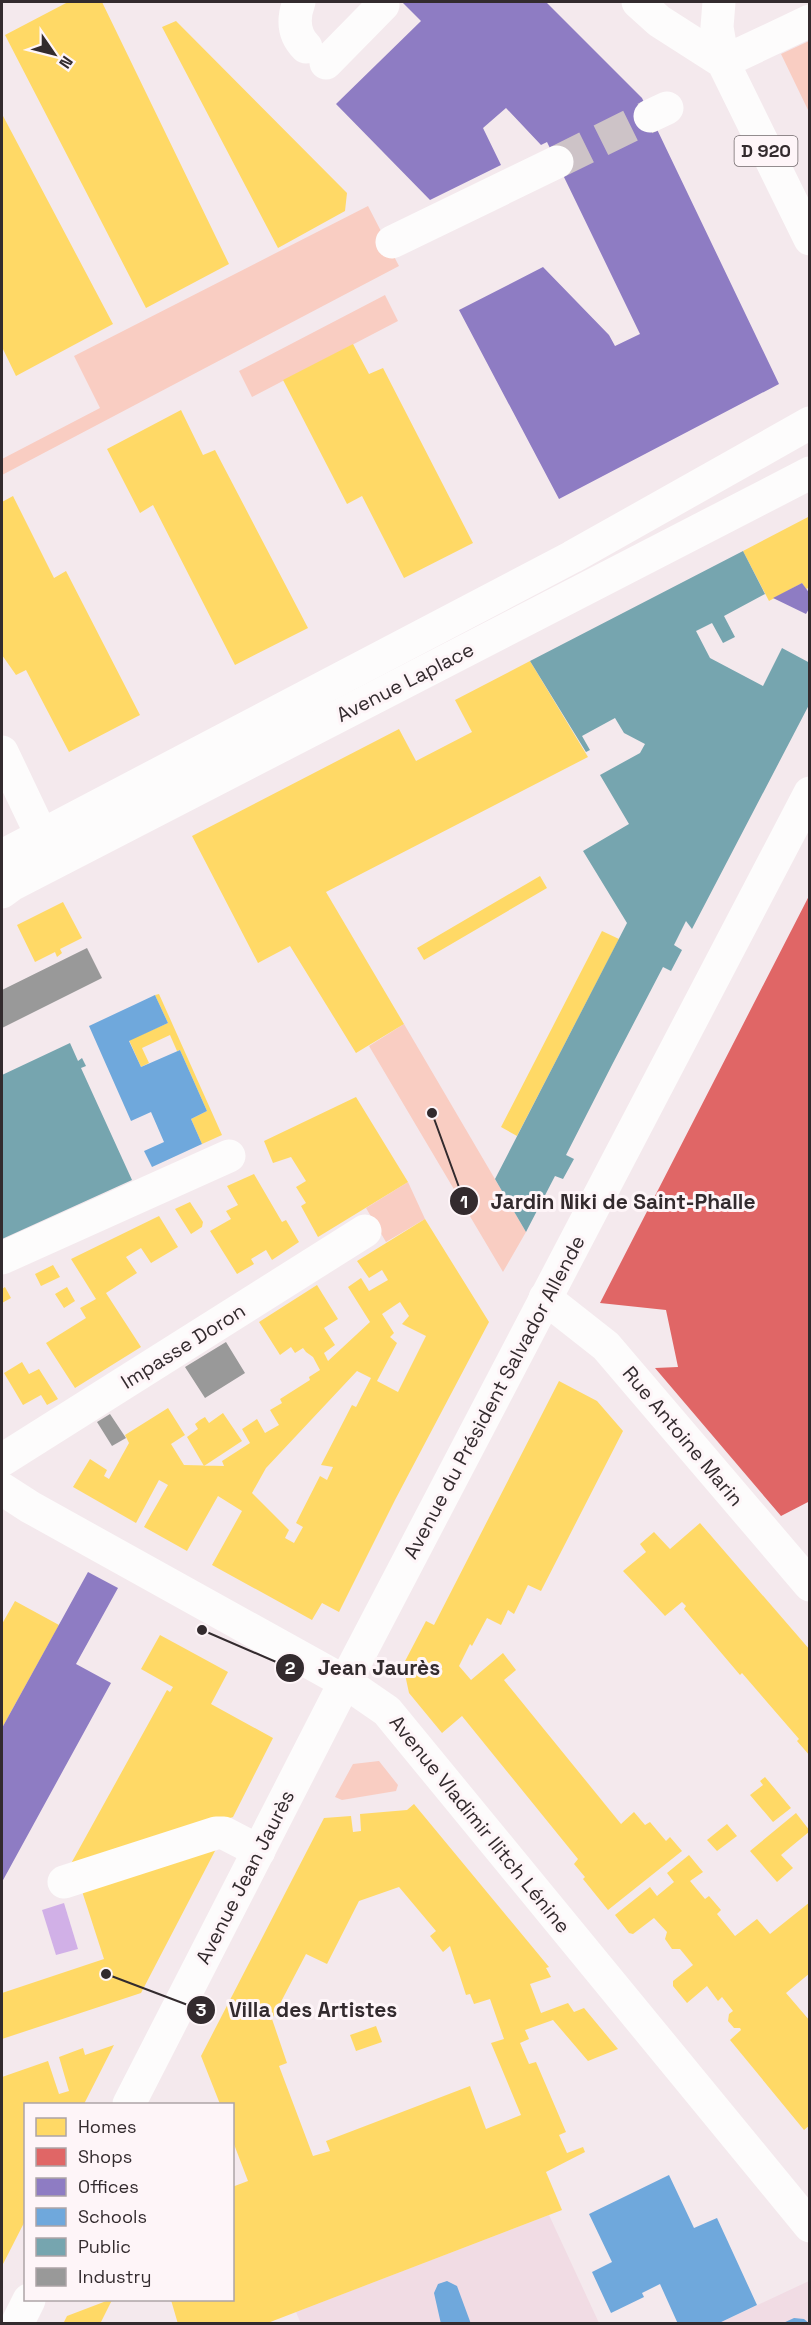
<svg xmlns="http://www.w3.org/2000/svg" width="811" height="2325" font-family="'Space Grotesk',sans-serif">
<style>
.built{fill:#f1dce4}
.green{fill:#f9cdc2}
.water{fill:#d1b0e7}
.homes{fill:#ffd966;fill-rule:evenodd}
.shops{fill:#e06666}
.offices{fill:#8e7cc3}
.schools{fill:#6fa8dc}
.public{fill:#76a5af}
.industry{fill:#999}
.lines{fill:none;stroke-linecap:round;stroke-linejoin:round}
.minor-tunnel{stroke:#cdc3c7;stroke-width:33;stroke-dasharray:33 16;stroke-linecap:butt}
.minor{stroke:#fdfcfc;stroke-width:33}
.major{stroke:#fdfcfc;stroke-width:33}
.labels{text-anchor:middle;stroke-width:6;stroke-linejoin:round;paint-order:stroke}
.shield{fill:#fef5f8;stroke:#70686b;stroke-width:1.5}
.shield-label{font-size:18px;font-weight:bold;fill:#332b2e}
.street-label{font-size:20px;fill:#332b2e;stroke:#fef5f8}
.leader{fill:none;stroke:#332b2e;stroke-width:2}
.callout-dot{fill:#332b2e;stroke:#fef5f8;stroke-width:2}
.mark-label{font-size:18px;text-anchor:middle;font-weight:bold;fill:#fff}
.callout-label{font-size:21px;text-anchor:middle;font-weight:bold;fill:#332b2e;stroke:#fef5f8;stroke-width:6;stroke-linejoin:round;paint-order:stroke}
</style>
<rect width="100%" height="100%" fill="#f4e9ed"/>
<path class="built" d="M549,2215l50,108 -298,1 -5,-12z
M809,2281v42l-92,1z"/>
<path class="green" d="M809,41v71l-28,-58z
M368,206l31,60 -397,209v-16l98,-51 -26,-52z
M385,295l13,26 -146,76 -13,-26z
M404,1024l122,208 -23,40 -134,-226z
M408,1182l17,37 -39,23 -20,-34z
M379,1761l19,24 -2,6 -54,9 -7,-3 18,-33z"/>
<path class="water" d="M64,1903l14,46 -22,6 -14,-45z"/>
<path class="homes" d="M68,2h34l127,262 -83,44 -141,-273z
M176,21l171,172 -2,18 -67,37 -116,-221z
M2,114l111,210 -97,52 -14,-29z
M353,344l16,30 14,-6 90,175 -69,35 -42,-82 -15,8 -64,-124z
M181,410l22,45 12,-5 93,178 -73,37 -82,-160 -13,8 -33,-64z
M13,496l41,82 12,-7 74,144 -71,37 -43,-82 -10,5 -14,-20v-153z
M810,516v71l-4,2 -4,-6 -33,18 -26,-50z
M530,661l58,96 -262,135 78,132 -48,29 -66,-107 -32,17 -66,-127 207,-107 17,32 56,-29 -17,-32z
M540,876l7,12 -123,72 -7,-12z
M63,902l19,36 -22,11 2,4 -5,4 -2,-5 -20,10 -18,-37z
M602,931l17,8 -102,197 -16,-9z
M159,994l63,141 -20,9 -11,-25 16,-8 -27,-61 -3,1 -7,-16 -28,13 7,15 -8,4 -12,-27 39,-17 -13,-28z
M356,1097l52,85 -90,55 -17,-31 5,-3 -10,-16 10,-6 -15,-24 -18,6 -9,-22z
M254,1174l28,48 4,-2 13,22 -27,18 -6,-10 -15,9 3,5 -17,10 -27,-43 21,-12 -5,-8 12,-6 -11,-19z
M190,1202l13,20 -1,5 -11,7 -16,-25z
M159,1216l19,31 -27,16 -10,-15 -15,9 11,16 -31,20 35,54 -66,41 -29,-45 40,-25 -6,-10 16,-9 -25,-40z
M425,1219l64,103 -94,178 -56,112 -17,-9 -10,17 -100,-55 30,-54 -24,-15 -31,55 -43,-24 24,-42 -9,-5 -23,43 -63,-36 17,-28 17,11 -3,6 5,3 20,-36 -4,-8 43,-27 17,27 -14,9 13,21 40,1 -2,-5 28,-18 -8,-14 15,-10 8,14 14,-8 -9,-15 12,-7 -2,-4 30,-19 -1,-3 11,-7 -7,-13 -7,-5 -3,-4 -8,5 -4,-6 -11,8 -21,-33 58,-37 21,34 -14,9 11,17 -11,8 4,8 42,-39 -22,-35 13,-9 8,13 19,-11 -6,-10 -13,8 -12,-17zM400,1302l9,14 -7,8 24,12 -28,56 -21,-11 20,-38 -7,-6 4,-4 -12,-19zM357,1371l14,7 -15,29 -4,-2 -31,60 12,2 -6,13 -7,-4 -24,47 7,4 -9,16 -9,-5 4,-8 -37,-37 14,-25z
M53,1265l7,12 -19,9 -6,-12z
M5,1287l6,11 -9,5v-14z
M67,1287l8,14 -11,7 -9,-14z
M22,1362l7,12 10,-5 19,30 -11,6 -6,-10 -18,10 -19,-32z
M559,1381l38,20 26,30 -82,160 -13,-6 -14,29 -6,-4 -7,15 -14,-7 -15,28 -2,-2 -11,22 12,14 32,-27 13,17 -12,10 117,144 13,-12 11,13 5,-3 16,19 4,-4 12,14 -74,59 -25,-31 2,-2 -11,-13 4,-5 -116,-143 -20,17 -33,-40 -6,-28 23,-44 8,4z
M223,1413l19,28 -38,25 -17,-29 11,-8 -3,-5 5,-4 5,-3 4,6z
M700,1523l110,127v106l-13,-15 2,-2 -57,-66 -2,2 -56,-66 2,-3 -4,-4 -17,14 -42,-45 23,-19 -6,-8 14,-12 16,17z
M15,1601l44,24 -57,103v-104z
M160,1635l68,37 -17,32 62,34 -40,79 -165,52 99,-179 3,2 3,-5 -32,-18z
M765,1777l26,31 -18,14 -23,-27 13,-10 -3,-4z
M414,1804l135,163 -3,1 5,9 -21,7 11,29 27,-10 6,9 10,-4 34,41 -30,12 -35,-41 -28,10 4,9 -9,4 9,21 7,-2 30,70 -7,3 8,18 16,-6 2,5 -39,20 16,38 -297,114h-87l-7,-24h61v-113l16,-6 -16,-42v-35h-12l-19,-48 123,-238 27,-2 2,16 8,-1 -1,-17 47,-4zM399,1887l37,44 -6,5 13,16 7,-6 16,49 4,-1 4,10 16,-5 14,40 -13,4 30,72 -35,14 -16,-43 -144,55 4,10 -17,5 -34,-90 8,-3 -15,-44 34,-65 21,10 32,-63z
M796,1813l14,18 -29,24 12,13 -16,14 -27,-31z
M727,1824l10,12 -20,15 -10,-11z
M216,1849l-75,144 -139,46v-46l102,-34 -23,-71z
M689,1855l14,17 -13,9 15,18 4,-3 12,14 -4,4 18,22 22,-17 13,15 40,-32v71l-24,20 24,28v104l-6,5 -74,-90 11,-10 -1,-2h-6l-6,-7 1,-7 4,-3 -11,-14 -4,4 -11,-15 -20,17 -14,-17v-5l20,-16 -13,-16h-8l-7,-10 2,-7 -13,-14 -21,16 -4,-1 -14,-18 35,-28 7,9 17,-14 -7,-9z
M376,2026l6,16 -26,9 -6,-16z
M114,2045l-30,59h-58v115l-24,47v-189l46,-16 11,33 10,-3 -10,-34 24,-9 2,7z
M109,2300h3l-12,24h-37l4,-8z"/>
<path class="shops" d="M810,894v607l-29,15 -126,-148 23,-1 -12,-57 -66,-7z"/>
<path class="offices" d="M402,2h144l96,96 137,286 -220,115 -100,-189 84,-43 66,68 6,11 25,-12 -93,-192 -6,3 -35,-37 -23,20 18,37 -71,35 -94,-96 85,-83z
M802,583l8,11v13l-4,7 -33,-16z
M88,1572l30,16 -42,76 35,19 -109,199v-154z"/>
<path class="schools" d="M155,995l13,28 -39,18 12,26 39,-17 27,61 -16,8 11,25 -50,23 -8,-16 20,-9 -13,-30 -20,9 -42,-95z
M669,2175l25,53 23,-10 40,87 -40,19h-39l-18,-40 -18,9 2,4 -33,16 -19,-41 20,-10 -23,-48z
M447,2281l10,5 14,38h-30l-7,-31 4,-9z
M794,2318l10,1 6,5h-29z"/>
<path class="public" d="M743,551l22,43 -41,22 11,21 -12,6 -11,-20 -16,8 14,27 53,28 19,-38 28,15v40l-118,226 -6,-8 -12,24 8,5 -11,21 -8,-4 -50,96 -47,92 8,4 -11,20 -8,-3 -29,56 -31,-53 132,-256 -44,-72 46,-27 -29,-49 40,-22 5,-9 -21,-11 -9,-15 -33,18 8,14 -4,2 -56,-91z
M70,1043l8,18 4,-3 4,8 -5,2 51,112 -130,59v-164z"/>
<path class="industry" d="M87,948l15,30 -100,50v-38z
M226,1342l19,31 -40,25 -20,-31z
M110,1414l16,24 -14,8 -15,-24z"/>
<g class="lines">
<path class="minor-tunnel" d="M557,162l93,-46"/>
<path class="minor" d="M299,2c-6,16 -6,32 7,45
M326,63l57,-58 -3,-3
M650,116l17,-8
M392,242l165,-80
M2,752l39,82
M2,892l11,-8 797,-411
M2,1258l227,-102
M545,1298l61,48 204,239
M2,1460l363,-229
M345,1682l42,29 423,515
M64,1882l152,-49h8l35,18"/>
<path class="major" d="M638,2l21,19 64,41
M719,2l-2,25 6,35 87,177
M723,62l87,-41
M2,856l570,-299 238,-134
M2,1489l28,18 315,175
M129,2104l216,-422 465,-889
M17,2324l12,-24"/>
</g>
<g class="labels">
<rect class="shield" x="734.5" y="136" width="63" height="30" rx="4.5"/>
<g class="shield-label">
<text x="766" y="157">D 920</text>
</g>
<g class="street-label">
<text transform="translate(405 682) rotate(-27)" y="7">Avenue Laplace</text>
<text transform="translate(183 1346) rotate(-32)" y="7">Impasse Doron</text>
<text transform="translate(494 1397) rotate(-62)" y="7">Avenue du Président Salvador Allende</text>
<text transform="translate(683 1436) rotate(50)" y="7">Rue Antoine Marin</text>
<text transform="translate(480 1824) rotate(51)" y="7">Avenue Vladimir Ilitch Lénine</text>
<text transform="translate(245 1877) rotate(-63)" y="7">Avenue Jean Jaurès</text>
</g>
</g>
<path class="leader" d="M432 1113L464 1201M202 1630L290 1668M106 1974L201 2010"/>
<g class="callout-dot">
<circle cx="432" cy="1113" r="6"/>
<circle cx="202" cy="1630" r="6"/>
<circle cx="106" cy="1974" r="6"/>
<circle cx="464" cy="1201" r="15"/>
<circle cx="290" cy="1668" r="15"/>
<circle cx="201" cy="2010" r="15"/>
</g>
<g class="mark-label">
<text x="464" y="1208">1</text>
<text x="290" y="1674">2</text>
<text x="201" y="2016">3</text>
</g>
<g class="callout-label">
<text x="623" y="1209">Jardin Niki de Saint-Phalle</text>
<text x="379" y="1675">Jean Jaurès</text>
<text x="313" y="2017">Villa des Artistes</text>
</g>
<rect width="811" height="2325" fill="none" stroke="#332b2e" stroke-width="6"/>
<rect x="24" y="2103" width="210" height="198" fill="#fef5f8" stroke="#ada4a7" stroke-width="1.5"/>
<rect x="36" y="2118" width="30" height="18" fill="#ffd966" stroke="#ada4a7" stroke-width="1.5"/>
<text x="78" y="2133" font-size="18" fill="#332b2e">Homes</text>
<rect x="36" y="2148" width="30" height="18" fill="#e06666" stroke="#ada4a7" stroke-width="1.5"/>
<text x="78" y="2163" font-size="18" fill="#332b2e">Shops</text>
<rect x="36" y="2178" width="30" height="18" fill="#8e7cc3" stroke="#ada4a7" stroke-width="1.5"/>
<text x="78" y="2193" font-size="18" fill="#332b2e">Offices</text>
<rect x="36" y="2208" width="30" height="18" fill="#6fa8dc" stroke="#ada4a7" stroke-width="1.5"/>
<text x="78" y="2223" font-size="18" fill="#332b2e">Schools</text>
<rect x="36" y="2238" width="30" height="18" fill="#76a5af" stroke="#ada4a7" stroke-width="1.5"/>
<text x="78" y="2253" font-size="18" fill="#332b2e">Public</text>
<rect x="36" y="2268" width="30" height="18" fill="#999999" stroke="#ada4a7" stroke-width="1.5"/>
<text x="78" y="2283" font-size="18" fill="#332b2e">Industry</text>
<g transform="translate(54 54) rotate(125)" stroke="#fef5f8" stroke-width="4.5" paint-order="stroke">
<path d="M0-4.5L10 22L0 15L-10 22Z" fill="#332b2e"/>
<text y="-9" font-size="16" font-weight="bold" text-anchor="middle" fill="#332b2e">N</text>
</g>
</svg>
